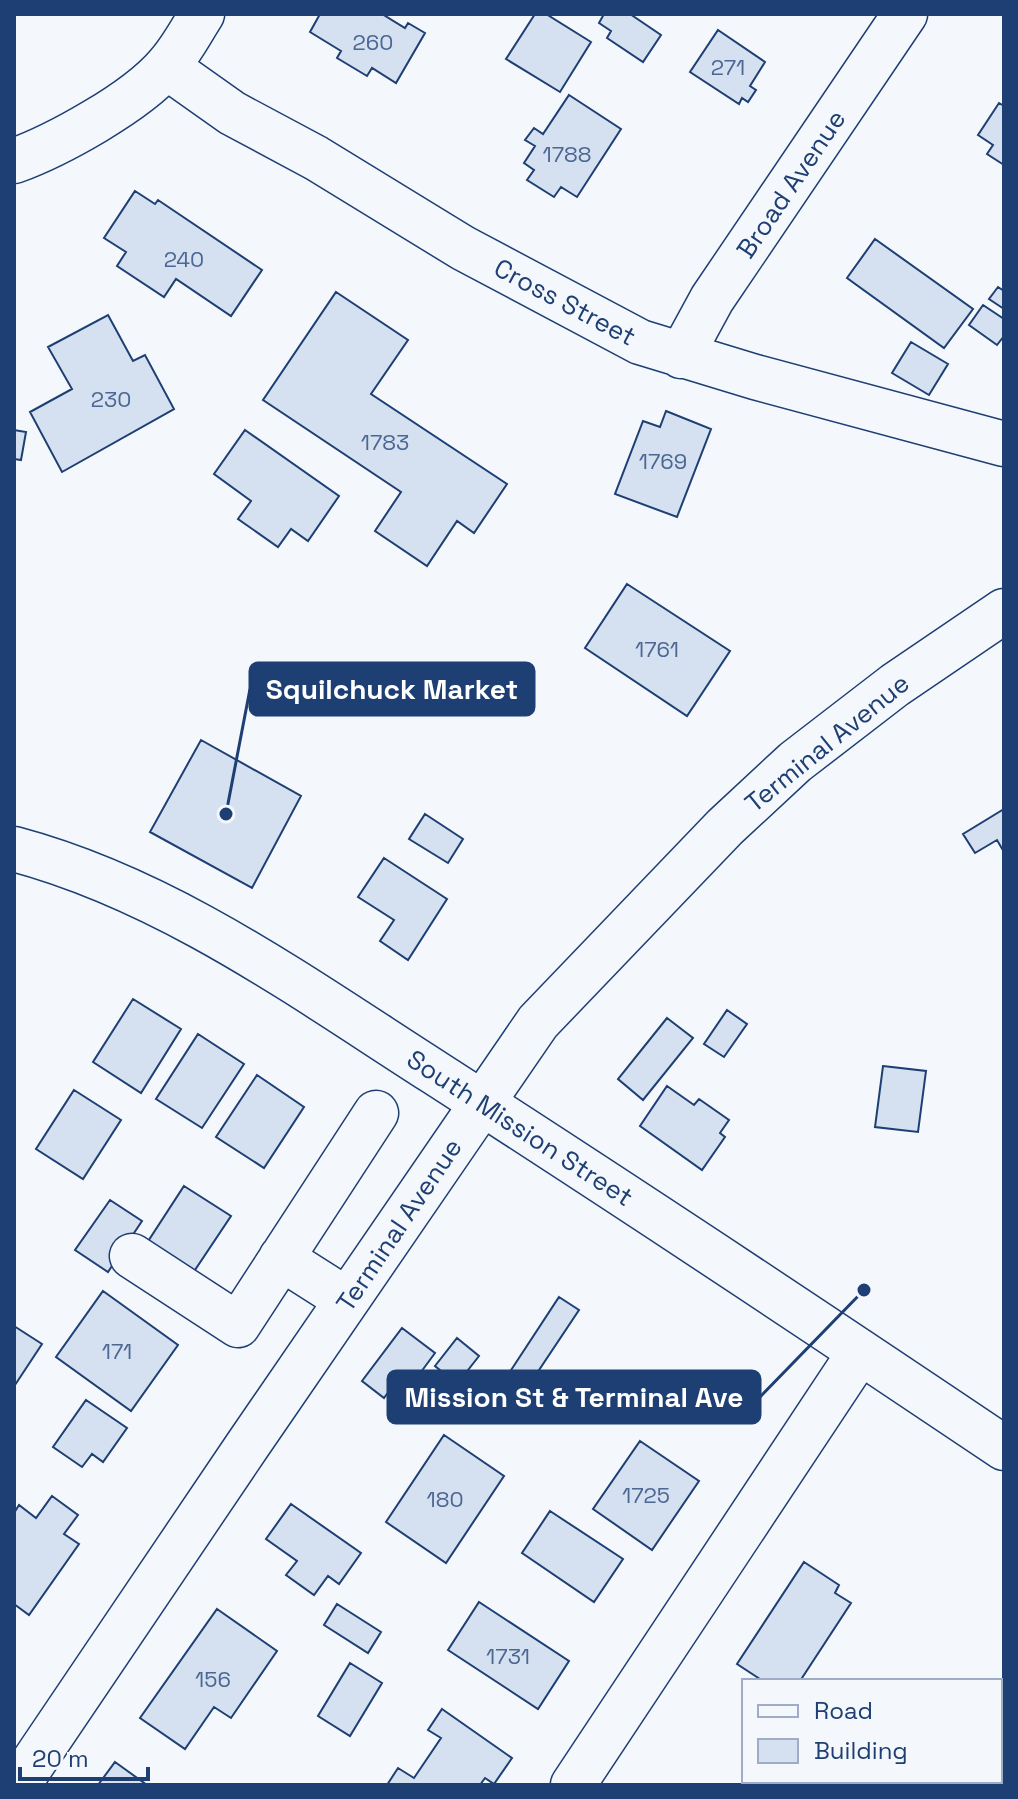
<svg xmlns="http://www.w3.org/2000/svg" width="1018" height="1799" font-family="'Space Grotesk',sans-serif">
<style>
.building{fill:#d5e0f0;stroke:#1d3f73;stroke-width:2}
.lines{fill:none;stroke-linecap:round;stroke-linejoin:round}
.minor-casing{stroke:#1d3f73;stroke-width:47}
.major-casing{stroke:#1d3f73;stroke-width:47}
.minor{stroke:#f4f7fb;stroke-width:44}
.major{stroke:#f4f7fb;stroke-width:44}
.labels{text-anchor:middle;stroke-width:6;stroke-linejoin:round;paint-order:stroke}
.number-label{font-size:22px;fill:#4b6792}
.street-label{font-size:26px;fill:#1d3f73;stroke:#f4f7fb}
.leader{fill:none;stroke:#1d3f73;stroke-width:3}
.callout-dot{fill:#1d3f73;stroke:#f4f7fb;stroke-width:3}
.callout{fill:#1d3f73;stroke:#1d3f73;stroke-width:3}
.callout-label{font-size:28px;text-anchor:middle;font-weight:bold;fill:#fff}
</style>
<rect width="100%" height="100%" fill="#f4f7fb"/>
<path class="building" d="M320,14h62l23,14 3,-5 17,10 -29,50 -24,-15 -5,8 -30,-18 4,-7 -31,-19z
M535,14h11l45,28 -31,50 -54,-33z
M604,14h26l31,21 -18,27 -36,-24 4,-7 -12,-8z
M718,30l47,32 -15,24 6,4 -8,12 -6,-4 -3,6 -49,-32z
M569,95l52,34 -44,68 -16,-10 -7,10 -27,-17 7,-10 -10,-7 11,-17 -10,-6 9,-12 9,6z
M999,103l5,3v59l-17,-11 6,-9 -15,-10z
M135,191l20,13 3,-4 104,70 -31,46 -55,-37 -12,18 -47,-31 9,-14 -22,-14z
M875,239l98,70 -29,39 -97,-70z
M998,287l6,4v18l-15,-10z
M336,292l72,48 -37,54 136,90 -33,49 -17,-12 -30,45 -52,-35 26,-39 -138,-92z
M983,305l21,14v17l-7,9 -28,-20z
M108,315l25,46 12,-6 29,54 -112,63 -32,-60 42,-23 -24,-42z
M911,342l37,22 -19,31 -37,-22z
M666,411l45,18 -34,88 -62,-23 28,-73 17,6z
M14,430l12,2 -5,28 -7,-1z
M245,430l94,66 -31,45 -17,-12 -13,18 -40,-28 13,-18 -37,-27z
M627,584l103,67 -43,65 -102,-68z
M201,740l100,56 -49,92 -102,-56z
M1004,809v43l-7,-12 -22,13 -12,-19z
M425,814l38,25 -15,24 -39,-24z
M384,858l63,41 -39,61 -28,-19 14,-21 -36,-23z
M133,999l48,30 -40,64 -48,-31z
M727,1010l20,14 -23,33 -20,-13z
M667,1018l26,20 -50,62 -25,-21z
M198,1034l46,30 -42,64 -46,-29z
M883,1066l43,5 -8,61 -43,-5z
M257,1075l47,32 -40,61 -48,-31z
M667,1086l27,19 5,-6 30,21 -9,13 5,4 -23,33 -62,-44z
M74,1090l47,30 -38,59 -47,-30z
M184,1186l47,30 -40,60 -46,-30z
M110,1200l32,21 -34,51 -33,-22z
M103,1291l75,54 -47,66 -75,-54z
M559,1297l20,13 -60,90 -19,-13z
M14,1326l28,18 -27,41 -1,-1z
M402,1328l33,25 -31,42 -12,-8 -8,11 -22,-17z
M457,1338l22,18 -22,28 -22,-18z
M86,1400l41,28 -24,34 -11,-8 -10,13 -29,-20z
M444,1435l60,41 -58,87 -60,-41z
M640,1441l59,40 -47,69 -59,-41z
M52,1496l26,19 -14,19 15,10 -50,71 -15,-11v-91l5,-8 17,13z
M291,1504l70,49 -22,31 -11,-8 -14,19 -28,-20 11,-14 -31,-22z
M550,1511l73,48 -29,43 -72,-49z
M804,1562l35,23 -4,8 16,10 -51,78h-37l-26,-17z
M479,1602l90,59 -31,48 -90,-59z
M337,1604l44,28 -13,21 -44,-28z
M217,1609l60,42 -46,67 -17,-11 -29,42 -45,-31z
M350,1663l32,20 -32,53 -32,-20z
M442,1709l70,49 -18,26 -9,-6 -5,7h-93l11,-17 16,10 27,-40 -13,-8z
M1004,1738v27l-4,-2v-19z
M115,1762l32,23h-49z
M922,1781h36l-2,4h-37z"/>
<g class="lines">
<g class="minor-casing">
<path id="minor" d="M167,67l65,46 84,45 147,90 177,94 115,35 249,67
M14,161c44,-16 122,-59 153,-95 14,-15 24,-35 35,-52
M681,356l31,-57 193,-285
M132,1256l106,69 138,-212
M281,1258l66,42
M18,1785l229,-339 291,-424 187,-195 70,-65 100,-77 109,-74
M573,1785l287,-433"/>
</g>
<g class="major-casing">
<path id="major" d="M14,849c154,41 287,138 420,223 191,123 381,249 570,376"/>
</g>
<use href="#minor" class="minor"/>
<use href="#major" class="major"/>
</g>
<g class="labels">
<g class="number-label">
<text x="373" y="50">260</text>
<text x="728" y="75">271</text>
<text x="567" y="162">1788</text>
<text x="184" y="267">240</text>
<text x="111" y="407">230</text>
<text x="385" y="450">1783</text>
<text x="663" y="469">1769</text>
<text x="657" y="657">1761</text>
<text x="117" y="1359">171</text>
<text x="646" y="1503">1725</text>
<text x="445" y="1507">180</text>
<text x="508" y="1664">1731</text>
<text x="213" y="1687">156</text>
</g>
<g class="street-label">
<text transform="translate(791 184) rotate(-56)" y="9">Broad Avenue</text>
<text transform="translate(565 302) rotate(28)" y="9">Cross Street</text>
<text transform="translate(827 743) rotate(-39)" y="9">Terminal Avenue</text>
<text transform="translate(520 1128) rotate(33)" y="9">South Mission Street</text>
<text transform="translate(399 1225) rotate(-56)" y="9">Terminal Avenue</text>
</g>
</g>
<path class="leader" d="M226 814L250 689M864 1290L760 1397"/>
<g class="callout-dot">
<circle cx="226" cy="814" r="8"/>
<circle cx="864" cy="1290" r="8"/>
</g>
<g class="callout">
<rect x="250" y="663" width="284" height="52" rx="8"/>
<rect x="388" y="1371" width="372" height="52" rx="8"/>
</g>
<g class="callout-label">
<text x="392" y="699">Squilchuck Market</text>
<text x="574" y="1407">Mission St &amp; Terminal Ave</text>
</g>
<rect width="1018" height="1799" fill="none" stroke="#1d3f73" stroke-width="32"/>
<rect x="742" y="1679" width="260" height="104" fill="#f4f7fb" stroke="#9eadc5" stroke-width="2"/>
<rect x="758" y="1705" width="40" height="12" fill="#f4f7fb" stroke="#9eadc5" stroke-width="2"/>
<text x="814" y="1719" font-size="24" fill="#1d3f73">Road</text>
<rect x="758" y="1739" width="40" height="24" fill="#d5e0f0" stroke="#9eadc5" stroke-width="2"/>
<text x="814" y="1759" font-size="24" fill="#1d3f73">Building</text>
<path d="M20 1767v12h128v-12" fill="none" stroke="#1d3f73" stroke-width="4"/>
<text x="32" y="1767" font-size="24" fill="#1d3f73" stroke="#f4f7fb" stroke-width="6" paint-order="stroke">20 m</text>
</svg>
